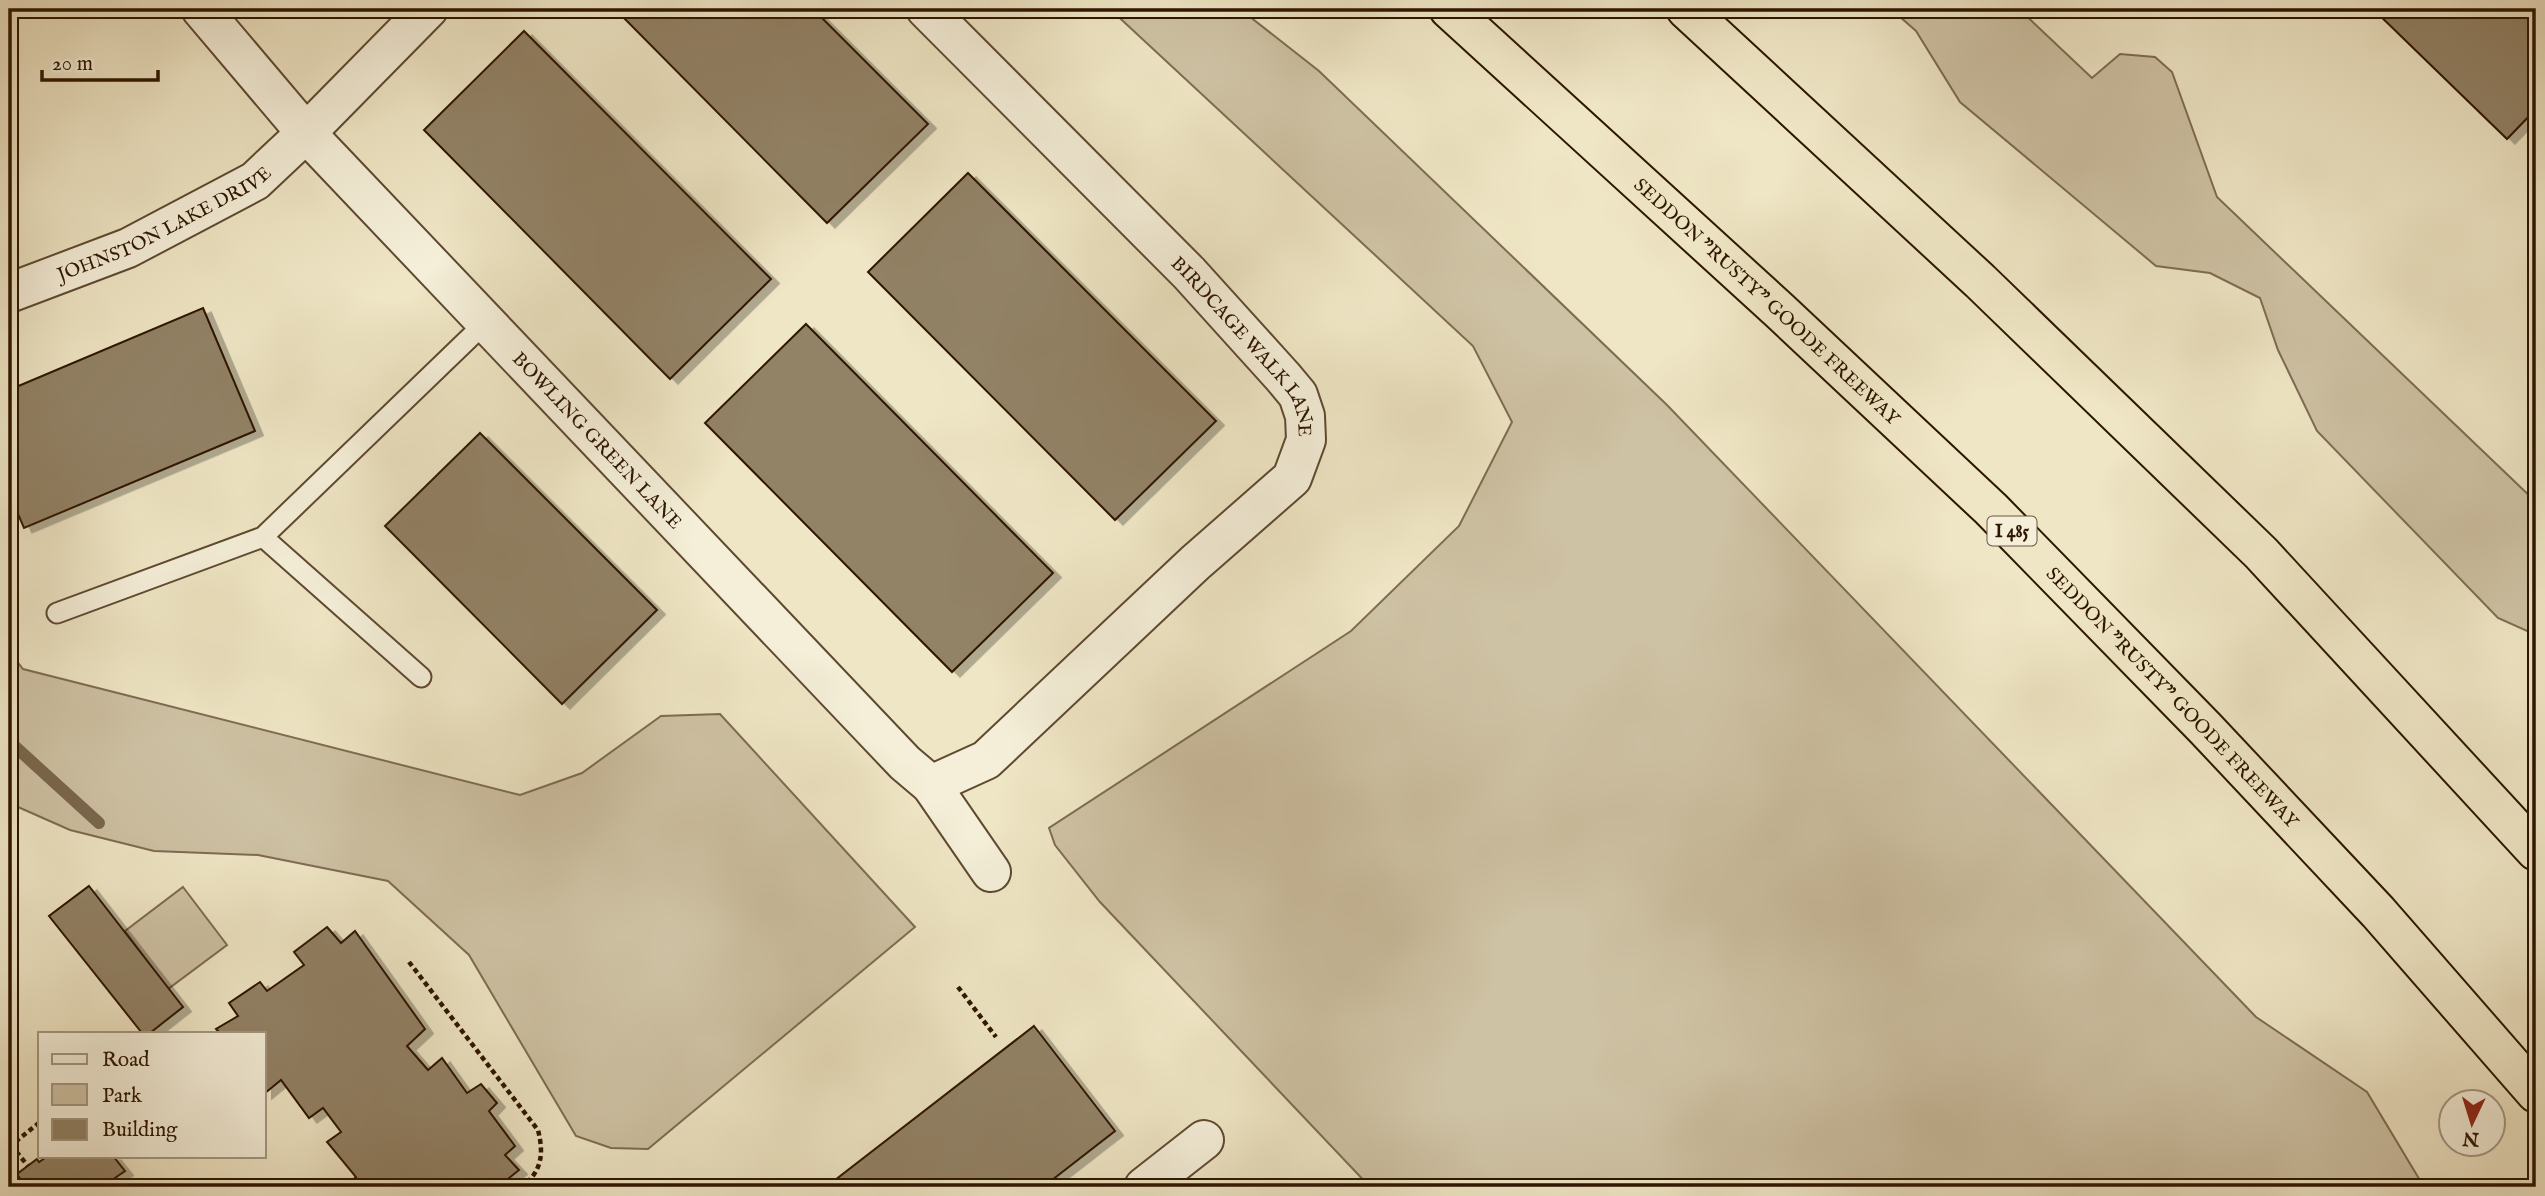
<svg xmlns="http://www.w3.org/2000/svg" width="2545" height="1196" font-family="'IM FELL English',serif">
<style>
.green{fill:#cec2a4;stroke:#7e6c52;stroke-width:2}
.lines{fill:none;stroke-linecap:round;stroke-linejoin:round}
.stream{stroke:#7a684e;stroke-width:12}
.building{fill:#928266;stroke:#2d1500;stroke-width:2;filter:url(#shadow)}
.lane-casing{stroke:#5e4931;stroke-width:23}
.street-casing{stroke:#5e4931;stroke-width:42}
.highway-casing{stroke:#2d1500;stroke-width:42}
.path{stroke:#2d1500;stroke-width:4.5;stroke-dasharray:5 3.5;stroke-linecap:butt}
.lane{stroke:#f5efd9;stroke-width:19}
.street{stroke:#f5efd9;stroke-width:38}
.highway{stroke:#efe6c5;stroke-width:38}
.labels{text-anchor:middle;stroke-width:5;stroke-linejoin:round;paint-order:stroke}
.shield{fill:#f5efd9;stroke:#695641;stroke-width:2}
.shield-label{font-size:18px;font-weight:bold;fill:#2d1500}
.street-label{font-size:19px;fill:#2d1500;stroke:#f5efd9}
</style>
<defs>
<filter id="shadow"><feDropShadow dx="8" dy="4.5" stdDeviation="0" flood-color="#0004"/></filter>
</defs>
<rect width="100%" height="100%" fill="#efe6c5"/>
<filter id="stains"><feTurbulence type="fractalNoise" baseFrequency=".00286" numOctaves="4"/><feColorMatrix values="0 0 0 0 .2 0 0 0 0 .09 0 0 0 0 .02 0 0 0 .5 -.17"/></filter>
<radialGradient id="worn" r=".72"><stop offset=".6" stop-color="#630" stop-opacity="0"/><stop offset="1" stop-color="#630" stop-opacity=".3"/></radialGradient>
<path class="green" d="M1110,9h130l79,62 348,334 589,612 111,75 57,95h-1054l-270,-285 -45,-57 -6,-17 302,-197 108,-105 53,-104 -39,-76z
M1891,9h128l73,69 28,-24 35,3 17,15 45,125 319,305v133l-38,-17 -181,-187 -39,-81 -18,-52 -50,-25 -54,-7 -196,-164 -44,-71z
M9,651l14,18 497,126 62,-22 79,-57 59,-2 195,213 -267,222 -37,-1 -35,-12 -107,-181 -81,-74 -130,-26 -104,-4 -84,-21 -61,-27z
M183,887l44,58 -59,44 -43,-58z"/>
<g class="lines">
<path class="stream" d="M9,741l90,82"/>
</g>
<path class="building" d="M615,9h198l115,115 -101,99z
M2373,9h163v100l-29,30z
M524,31l247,248 -101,100 -246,-249z
M968,173l248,248 -101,99 -247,-248z
M203,308l52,123 -231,97 -15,-35v-103z
M806,324l247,249 -101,99 -247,-249z
M480,433l177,177 -95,94 -177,-178z
M89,886l94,121 -33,26h-8l-93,-117z
M327,927l14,16 14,-12 70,98 -18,17 21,24 14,-12 25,35 14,-9 16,19 -8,8 26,35 -10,9 14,15 -21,17h-154l12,-10 -29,-35 14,-10 -18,-24 -14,10 -28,-38 -17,14v-61h-44l-4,-4 22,-13 -9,-13 31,-21 7,9 37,-26 -10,-13z
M1034,1026l81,105 -72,56h-217z
M48,1156h65l12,15 -10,7 7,9h-96l-9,-13 20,-15 2,3z"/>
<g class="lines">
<g class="lane-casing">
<path id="lane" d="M263,537l158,140
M57,613l206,-76 223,-215"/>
</g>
<g class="street-casing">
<g id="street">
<path id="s1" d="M201,9l105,124 599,630 26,22 60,87"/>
<path id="s2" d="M926,9l263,264 94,104 15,18 7,21 1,24 -14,38 -97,85 -209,197 -55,25"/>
<path id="s3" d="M9,293l119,-45 127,-67 51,-48 122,-124"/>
<path d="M1144,1187l60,-47"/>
</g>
</g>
<g class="highway-casing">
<g id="highway">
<path id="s4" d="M1449,9l331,302 211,198 214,219 173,184 158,181"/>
<path d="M1686,9l294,272 281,272 275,298"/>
</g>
</g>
<path class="path" d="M409,962l129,168c6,24 4,41 -16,57
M958,987l38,50
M11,1145l17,21
M9,1147l31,-25"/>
<use href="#lane" class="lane"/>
<use href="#street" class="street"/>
<use href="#highway" class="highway"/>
</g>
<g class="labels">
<rect class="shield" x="1987.5" y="516.5" width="49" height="29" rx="5"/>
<g class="shield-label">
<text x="2012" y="537">I 485</text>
</g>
<g class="street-label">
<text dy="7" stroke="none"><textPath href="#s3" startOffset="170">JOHNSTON LAKE DRIVE</textPath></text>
<text dy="7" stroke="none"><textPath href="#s4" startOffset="432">SEDDON "RUSTY" GOODE FREEWAY</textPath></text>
<text dy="7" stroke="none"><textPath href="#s2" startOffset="466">BIRDCAGE WALK LANE</textPath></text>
<text dy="7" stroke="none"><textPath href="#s1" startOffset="586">BOWLING GREEN LANE</textPath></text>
<text dy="7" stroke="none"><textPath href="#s4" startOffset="999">SEDDON "RUSTY" GOODE FREEWAY</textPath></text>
</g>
</g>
<rect width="2545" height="1196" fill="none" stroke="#efe6c5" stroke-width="35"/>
<rect x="10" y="10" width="2524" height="1175" fill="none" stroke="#2d1500" stroke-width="3.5"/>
<rect x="18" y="18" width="2510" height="1161" fill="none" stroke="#2d1500" stroke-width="2"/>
<rect x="38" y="1032" width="228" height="126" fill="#f5efd9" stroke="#a59882" stroke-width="2"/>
<rect x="52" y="1054" width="35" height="10" fill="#f5efd9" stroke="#a59882" stroke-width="2"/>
<text x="102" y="1066" font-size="21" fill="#2d1500">Road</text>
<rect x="52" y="1084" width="35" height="21" fill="#cec2a4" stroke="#a59882" stroke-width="2"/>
<text x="102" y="1102" font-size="21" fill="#2d1500">Park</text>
<rect x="52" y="1119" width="35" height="21" fill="#928266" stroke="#a59882" stroke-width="2"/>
<text x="102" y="1136" font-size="21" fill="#2d1500">Building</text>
<g transform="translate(2472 1123) rotate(184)"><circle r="33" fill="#f5efd9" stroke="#a59882" stroke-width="2"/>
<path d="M0-5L12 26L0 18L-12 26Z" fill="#8f2418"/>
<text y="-10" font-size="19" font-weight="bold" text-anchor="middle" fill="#2d1500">N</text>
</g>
<path d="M42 70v10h116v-10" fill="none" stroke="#2d1500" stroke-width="3.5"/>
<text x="52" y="70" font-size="21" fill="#2d1500" stroke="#f5efd9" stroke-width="5" paint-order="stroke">20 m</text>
<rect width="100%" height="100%" filter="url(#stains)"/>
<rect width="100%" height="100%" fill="url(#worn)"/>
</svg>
